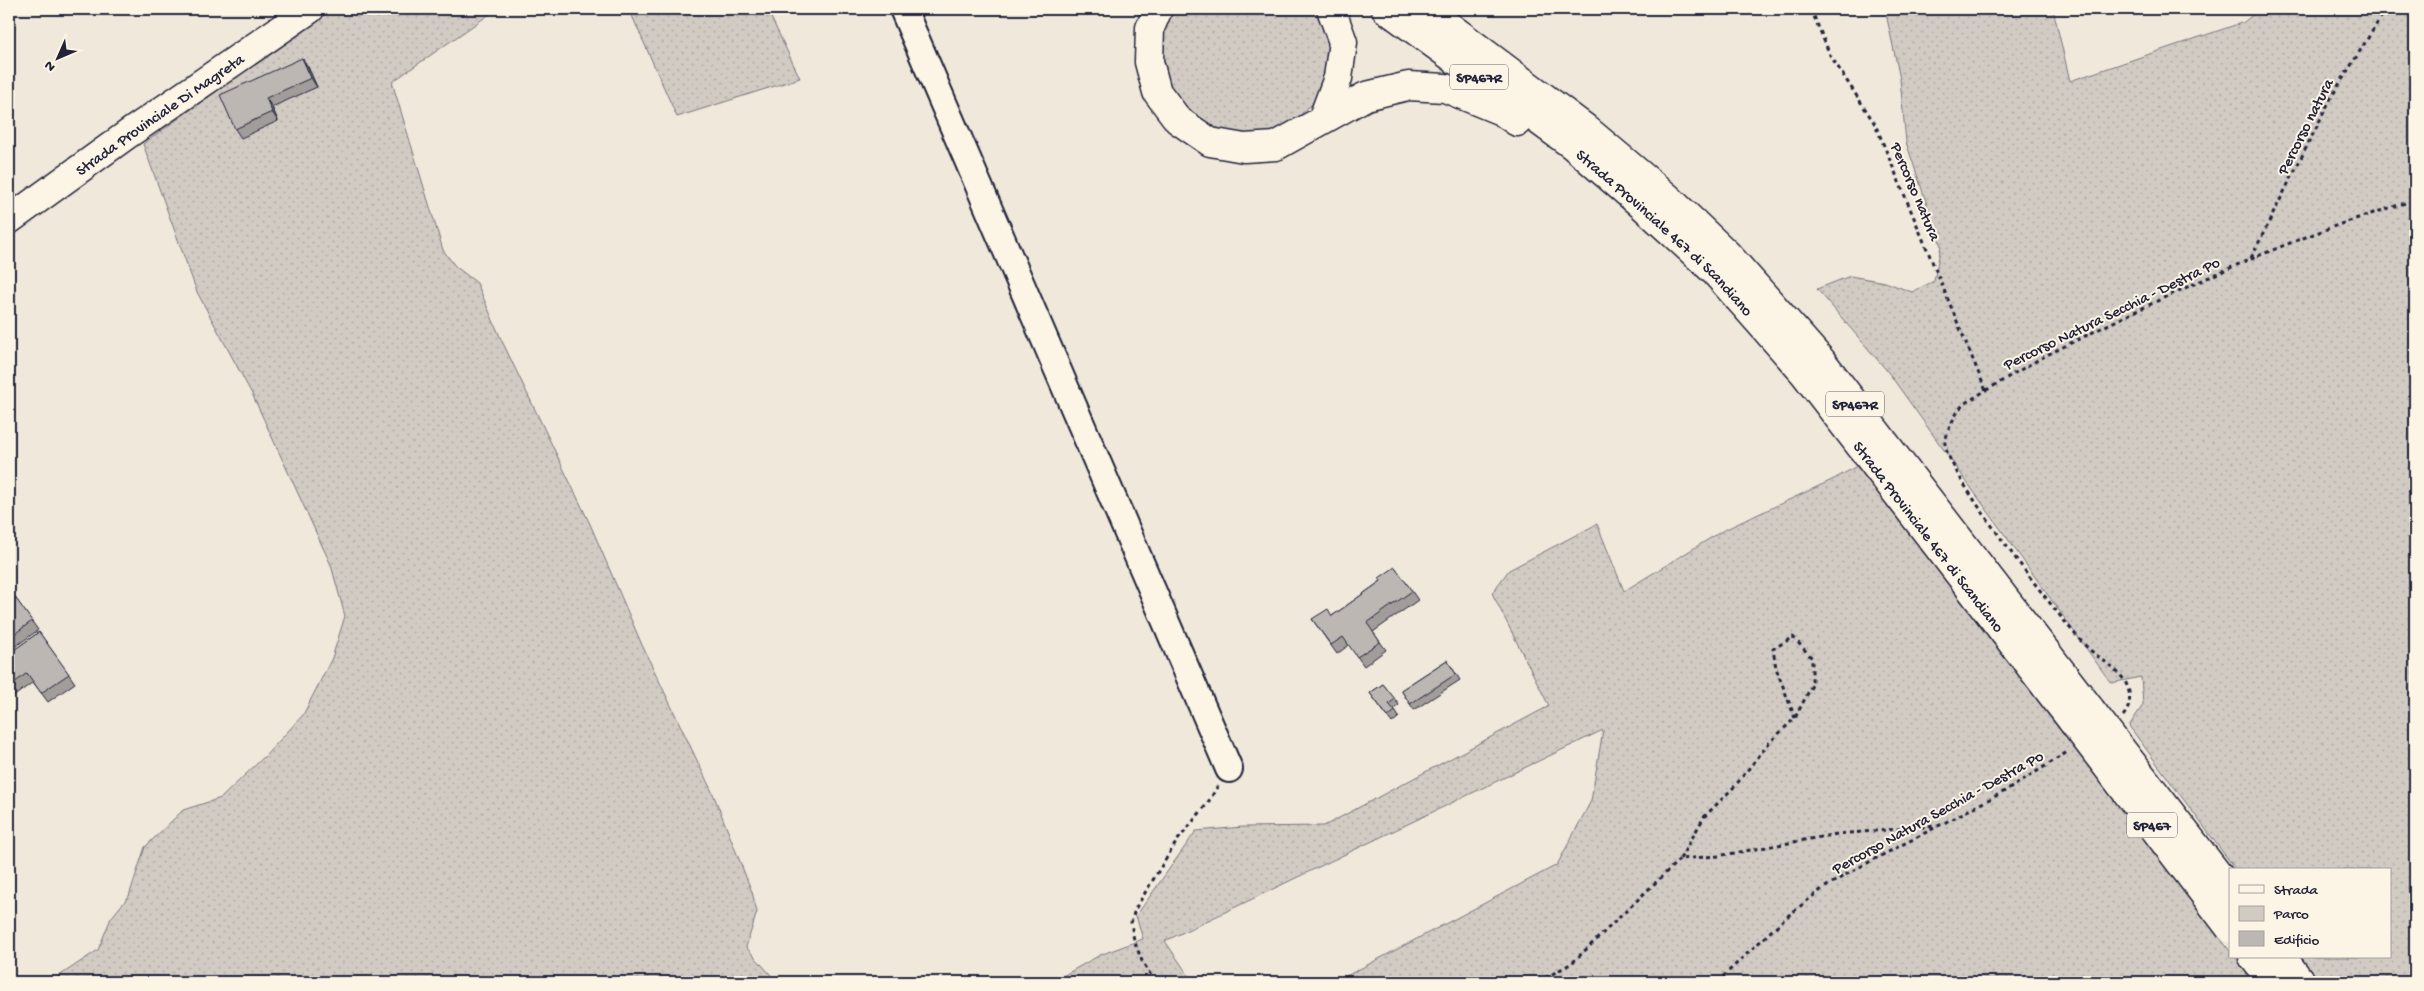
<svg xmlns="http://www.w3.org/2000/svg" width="2424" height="991" font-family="'Gochi Hand',sans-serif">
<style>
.green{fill:url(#green-dots);stroke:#7a767f}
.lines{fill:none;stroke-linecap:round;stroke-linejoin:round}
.minor-casing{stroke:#22223b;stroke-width:30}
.major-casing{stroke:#22223b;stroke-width:31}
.path{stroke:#22223b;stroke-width:3;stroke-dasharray:4 4;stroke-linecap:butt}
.minor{stroke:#fcf5e5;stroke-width:26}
.major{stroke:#fcf5e5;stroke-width:28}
.major-bridge-casing{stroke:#22223b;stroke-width:31;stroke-linecap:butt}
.major-bridge{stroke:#fcf5e5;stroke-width:28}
.wall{fill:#a29d9a;stroke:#22223b}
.shaded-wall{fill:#84807d;stroke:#22223b}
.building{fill:#bcb7b3;stroke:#22223b}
.labels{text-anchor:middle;stroke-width:4;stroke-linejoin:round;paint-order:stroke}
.shield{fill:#fcf5e5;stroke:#63616e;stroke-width:1}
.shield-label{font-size:15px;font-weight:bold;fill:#22223b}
.street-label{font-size:16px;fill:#22223b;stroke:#fcf5e5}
</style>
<defs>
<pattern id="green-dots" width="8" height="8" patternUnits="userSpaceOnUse" patternTransform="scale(1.25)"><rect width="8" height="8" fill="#d1cbc3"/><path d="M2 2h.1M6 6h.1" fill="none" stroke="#b3aea8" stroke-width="1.8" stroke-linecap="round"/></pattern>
</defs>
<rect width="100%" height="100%" fill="#efe8db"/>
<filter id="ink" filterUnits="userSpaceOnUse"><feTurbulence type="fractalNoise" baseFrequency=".02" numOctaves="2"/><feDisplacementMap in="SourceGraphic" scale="10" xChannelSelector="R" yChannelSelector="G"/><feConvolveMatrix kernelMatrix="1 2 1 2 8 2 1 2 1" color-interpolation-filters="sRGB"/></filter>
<g filter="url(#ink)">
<path class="green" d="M331,9h166l-105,73 51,168 12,16 22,17 24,56 89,185 52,121 72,151 38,96 5,20 -11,35 31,35h-727l48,-32 13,-32 18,-22 16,-49 38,-37 38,-12 46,-44 36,-39 29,-57 13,-42 -14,-51 -78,-169 -56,-104 -54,-148z
M629,9h138l33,69 -123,39z
M1172,9h151l8,33 -1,31 -17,30 -24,23 -33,10 -34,-2 -30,-15 -22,-27 -8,-32 -1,-31z
M1885,9h168l17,72 174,-59 16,-13h155v973h-96l-19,-25h90v-87h-154l-107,-144 14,-21 -2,-28 -30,6 -223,-311 -71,-83 33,-13 35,6 27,10 22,-11 7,-35 -35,-104 -6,-63z
M1857,466l373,485v6h5l19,25h-919l222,-117 34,-64 12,-71 -438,211 28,41h-141l48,-27 43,-16 -7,-23 60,-85 47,-4 81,-1 225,-120 -57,-113 17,-23 88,-46 27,67 98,-60 112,-52z"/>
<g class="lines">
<g class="minor-casing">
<path id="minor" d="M903,9l326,760"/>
</g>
<g class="major-casing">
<g id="major">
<path d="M1158,9l-8,19 -1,34 8,30 21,28 32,22 34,6 32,-2 90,-50 42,-10 37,2 56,23 16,11"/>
<path id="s1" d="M1386,9l186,136 73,63 70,64 89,101 269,349"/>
<path d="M1426,9l159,119 81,68 62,59 93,105 270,350"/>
<path d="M1323,118l15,-40 5,-36 -12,-33"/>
<path id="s2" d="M9,220l119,-86 182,-125"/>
<path d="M2253,957l19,25"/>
<path d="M2282,957l19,25"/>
</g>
</g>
<path class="path" d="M1811,9l19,46 45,69 111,267
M2251,258l81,-162 54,-87
M2123,716c10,-11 8,-29 -2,-40 -11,-13 -28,-21 -40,-35 -23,-26 -139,-173 -136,-199 2,-11 10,-28 17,-36 4,-5 13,-8 18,-12 27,-16 52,-32 81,-46 84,-42 169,-83 258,-116 31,-12 64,-22 96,-32
M1680,859l24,-42 31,-31 34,-43 26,-25 17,-33v-27l-19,-21 -20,12 3,19 19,50
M1155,982l-13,-21 -8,-21 -3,-17 4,-14 42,-68 30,-37 11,-18
M1538,982l34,-19 108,-104 38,-3 119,-22 100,-8
M1717,982l67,-63 38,-30 30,-18 157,-82 60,-38"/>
<use href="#minor" class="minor"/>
<use href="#major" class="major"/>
<g class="major-bridge-casing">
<path id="major-bridge" d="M2091,710l139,180
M2073,722l157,206"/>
</g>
<use href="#major-bridge" class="major-bridge"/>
</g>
<path class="wall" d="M302,58l6,9 9,20 -45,20 6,14 -37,17 -6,-9z
M1395,567l23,33 -45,32 13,18 -22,16 -15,-21 -12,9 -25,-35 20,-3 49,-35z
M9,589l29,41 -26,19 2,1 25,-18 36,51 -27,19 -15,-20 -24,18z
M1447,660l13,20 -46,30 -13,-20z
M1383,684l16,21 -5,4 5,8 -7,6 -22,-30z"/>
<path class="shaded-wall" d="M302,58l6,9 9,20 -6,-9z
M266,98l6,9 6,14 -6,-9z"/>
<path class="building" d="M302,58l9,20 -45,20 6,14 -37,17 -15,-34z
M1395,567l17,24 -45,32 13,19 -23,15 -14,-20 -12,8 -19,-26 16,-10 4,7 49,-35 -2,-3z
M9,589l23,32 -23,17z
M39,632l30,42 -28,19 -14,-20 -18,14v-43l5,6z
M1447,660l9,14 -46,30 -9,-14z
M1383,684l12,15 -6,5 6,7 -7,6 -18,-24z"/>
</g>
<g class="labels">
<g class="shield">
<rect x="1450" y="64.5" width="58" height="25" rx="4"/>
<rect x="1826" y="391.5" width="58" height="25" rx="4"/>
<rect x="2127" y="812.5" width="50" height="25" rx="4"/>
</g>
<g class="shield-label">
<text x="1479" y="82">SP467R</text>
<text x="1855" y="409">SP467R</text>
<text x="2152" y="830">SP467</text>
</g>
<g class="street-label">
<text dy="6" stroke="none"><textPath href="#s2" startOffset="184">Strada Provinciale Di Magreta</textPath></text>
<text transform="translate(2304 126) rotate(-63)" y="6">Percorso natura</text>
<text transform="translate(1917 191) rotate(67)" y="6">Percorso natura</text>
<text dy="6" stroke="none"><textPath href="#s1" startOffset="358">Strada Provinciale 467 di Scandiano</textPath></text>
<text transform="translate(2111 312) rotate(-26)" y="6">Percorso Natura Secchia - Destra Po</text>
<text dy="6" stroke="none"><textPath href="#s1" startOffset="762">Strada Provinciale 467 di Scandiano</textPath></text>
<text transform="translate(1937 811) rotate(-29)" y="6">Percorso Natura Secchia - Destra Po</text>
</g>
</g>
<rect width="2424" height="991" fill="none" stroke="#fcf5e5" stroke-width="30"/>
<rect x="15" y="15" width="2394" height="961" fill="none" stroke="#22223b" stroke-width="2" filter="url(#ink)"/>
<rect x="2229" y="868" width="162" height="90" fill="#fcf5e5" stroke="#a5a1a1"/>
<rect x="2239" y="885" width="25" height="8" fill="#fcf5e5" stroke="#a5a1a1"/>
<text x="2274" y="894" font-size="15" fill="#22223b">Strada</text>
<rect x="2239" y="906" width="25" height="15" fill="#d1cbc3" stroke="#a5a1a1"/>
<text x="2274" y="918" font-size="15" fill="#22223b">Parco</text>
<rect x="2239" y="931" width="25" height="15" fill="#bcb7b3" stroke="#a5a1a1"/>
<text x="2274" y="944" font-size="15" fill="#22223b">Edificio</text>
<g transform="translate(58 58) rotate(225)" stroke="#fcf5e5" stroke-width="4" paint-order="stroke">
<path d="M0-4L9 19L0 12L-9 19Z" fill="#22223b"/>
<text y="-8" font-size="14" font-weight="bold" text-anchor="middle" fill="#22223b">N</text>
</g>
</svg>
